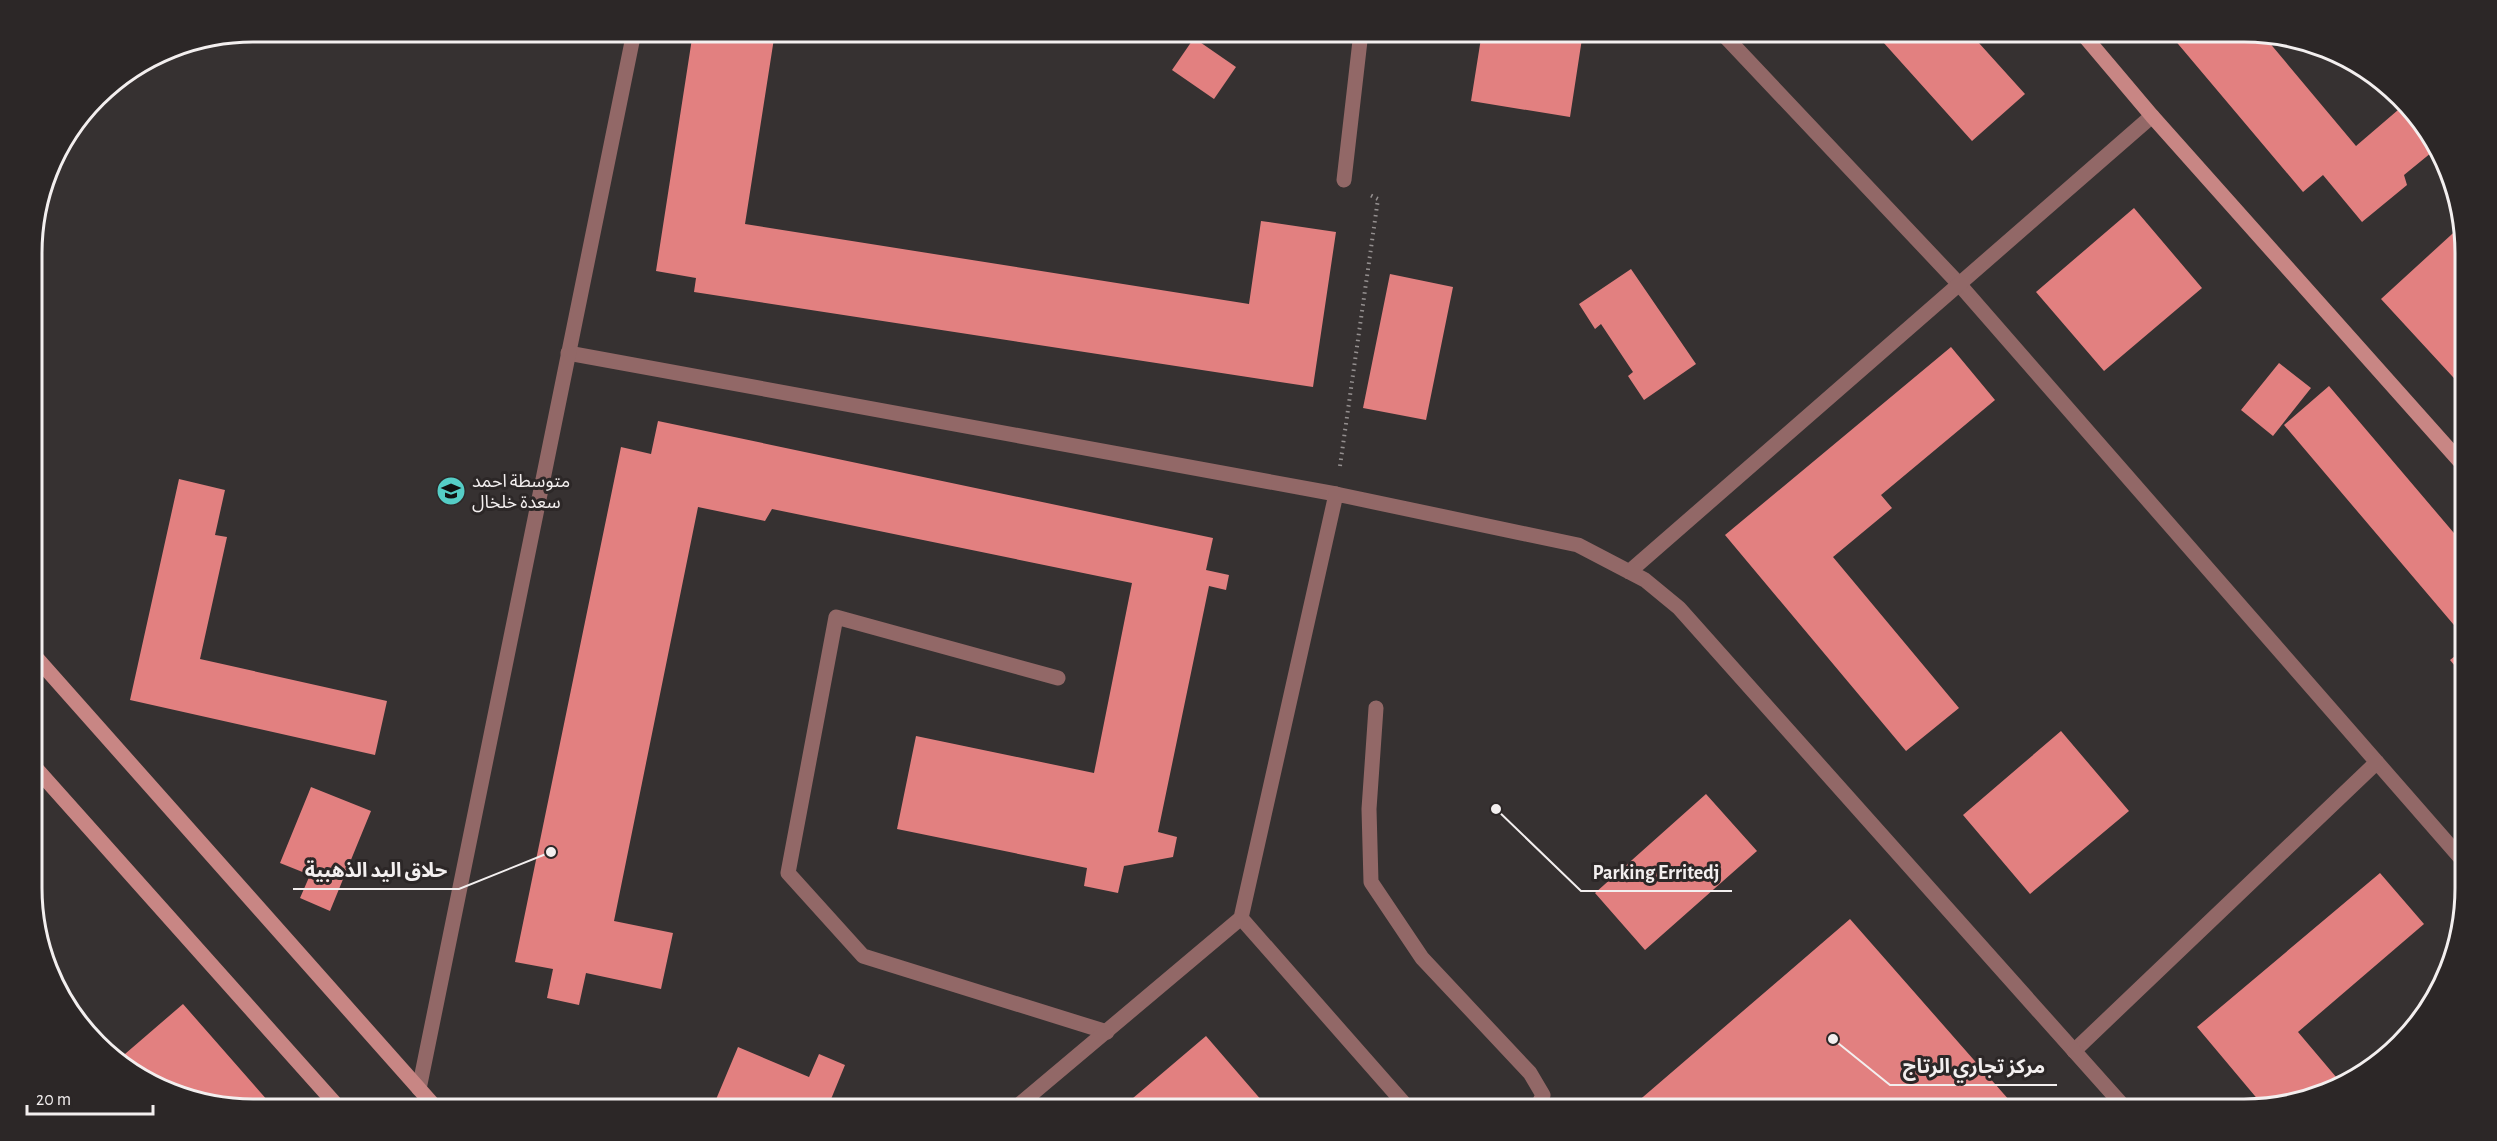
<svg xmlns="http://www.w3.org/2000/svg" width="2497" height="1141" font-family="'Alegreya Sans','Noto Sans Arabic',sans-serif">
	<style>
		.building { fill: #e28080 }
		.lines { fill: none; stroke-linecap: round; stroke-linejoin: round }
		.path { stroke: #959090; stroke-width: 4; stroke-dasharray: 1.5 4.5; stroke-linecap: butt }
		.service { stroke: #926867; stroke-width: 15 }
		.minor { stroke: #926867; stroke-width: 15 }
		.tertiary { stroke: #926867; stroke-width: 15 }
		.secondary { stroke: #c88684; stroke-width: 15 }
		.labels { text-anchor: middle; stroke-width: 6; stroke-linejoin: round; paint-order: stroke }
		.poi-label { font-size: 18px; fill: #f3efef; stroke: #2c2727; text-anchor: start }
		.rim { fill: none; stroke: #f3efef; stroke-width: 3 }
		.leader { fill: none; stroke: #f3efef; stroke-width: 2 }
		.callout-dot { fill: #f3efef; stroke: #2c2727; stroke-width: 2 }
		.callout-label { font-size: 20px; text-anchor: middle; font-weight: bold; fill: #f3efef; stroke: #2c2727; stroke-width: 6; stroke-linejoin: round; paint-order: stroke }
	</style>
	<rect width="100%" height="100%" fill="#363131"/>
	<!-- building -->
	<path class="building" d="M693 32H775L745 224 1249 304 1261 221 1336 232 1313 387 694 292 696 278 656 271Z
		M1482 32H1583L1570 117 1471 101Z
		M1874 32H1969L2025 94 1972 141Z
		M2168 32H2244L2263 35 2356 146 2405 104 2420 119 2437 148 2404 175 2407 185 2362 222 2323 175 2303 192Z
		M1194 38 1236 67 1214 99 1172 70Z
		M2134 208 2202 288 2104 371 2036 292Z
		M2463 224 2464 225V389L2381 299Z
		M1631 269 1696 364 1644 400 1628 376 1633 372 1601 324 1595 329 1579 304Z
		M1390 274 1453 287 1426 420 1363 408Z
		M1951 347 1995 400 1881 495 1892 508 1833 557 1959 708 1906 751 1725 535Z
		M2279 363 2311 388 2273 436 2241 410Z
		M2329 386 2465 546V638L2284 425Z
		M658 421 1213 538 1206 570 1229 575 1226 590 1209 586 1158 832 1177 837 1173 857 1124 866 1118 893 1084 886 1087 868 897 829 916 736 1094 773 1132 583 772 509 765 521 698 507 614 921 673 933 661 989 586 973 579 1005 547 998 553 969 515 962 621 447 651 454Z
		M179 479 225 490 215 535 227 537 200 659 387 701 375 755 130 700Z
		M2465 648V678L2450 660Z
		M2061 731 2129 811 2030 894 1963 815Z
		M311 787 371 811 330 911 300 898 310 875 280 863Z
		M1706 794 1757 851 1645 950 1595 893Z
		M2380 873 2424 924 2298 1032 2342 1084 2315 1098 2265 1108 2197 1027Z
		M1850 919 2017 1109H1629Z
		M183 1004 275 1109 253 1110 168 1092 125 1067 118 1060Z
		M1206 1036 1269 1109H1131L1126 1104Z
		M738 1047 809 1077 819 1054 845 1065 827 1109H712Z"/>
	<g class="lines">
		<!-- path -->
		<path class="path" d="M1340 466 1378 199 1368 194"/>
		<!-- service -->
		<path class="service" d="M1376 708 1369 809 1371 882 1422 958 1530 1073 1543 1095 1536 1109"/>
		<!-- minor -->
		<path class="minor" d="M1721 32 1959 284 2465 863
			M1344 180 1361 32
			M568 353 1336 494
			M1058 678 836 617 788 873 863 956 1107 1032
			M2074 1051 2377 762"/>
		<!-- tertiary -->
		<path class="tertiary" d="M1629 572 2152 116
			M1241 918 1409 1109
			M419 1089 634 32
			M1014 1109 1241 918 1336 494 1578 545 1645 580 1679 608 2126 1109"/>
		<!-- secondary -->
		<path class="secondary" d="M2081 32 2152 116 2464 466
			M33 654 437 1109
			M33 765 340 1109"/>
	</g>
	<!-- icons -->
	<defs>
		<g id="school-disc" transform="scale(1.5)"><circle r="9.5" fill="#55cdc6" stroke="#2c2727"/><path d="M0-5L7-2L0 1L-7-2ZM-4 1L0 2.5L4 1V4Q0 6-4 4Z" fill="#111"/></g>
	</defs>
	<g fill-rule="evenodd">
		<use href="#school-disc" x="451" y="491"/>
	</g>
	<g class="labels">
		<!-- poi labels -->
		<g class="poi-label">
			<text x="472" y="487">متوسطة احمد<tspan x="472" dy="21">سعدة خلخال</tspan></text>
		</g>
	</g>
	<!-- crop -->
	<path d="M0 0H2497V1141H0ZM253 42H2244A211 211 0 0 1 2455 253V888A211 211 0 0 1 2244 1099H253A211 211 0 0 1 42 888V253A211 211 0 0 1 253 42Z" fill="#2c2727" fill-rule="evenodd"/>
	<path class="rim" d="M253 42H2244A211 211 0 0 1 2455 253V888A211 211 0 0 1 2244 1099H253A211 211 0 0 1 42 888V253A211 211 0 0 1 253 42Z"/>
	<!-- callouts -->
	<path class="leader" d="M551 852L459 889H293M1496 809L1581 891H1732M1833 1039L1890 1085H2057"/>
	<g class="callout-dot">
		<circle cx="551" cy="852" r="6"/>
		<circle cx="1496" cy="809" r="6"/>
		<circle cx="1833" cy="1039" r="6"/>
	</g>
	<g class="callout-label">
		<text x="376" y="877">حلاق اليد الذهبية</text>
		<text x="1656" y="879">Parking Erritedj</text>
		<text x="1974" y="1073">مركز تجاري الرتاج</text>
	</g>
	<!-- scale -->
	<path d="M27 1105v9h126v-9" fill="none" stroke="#f3efef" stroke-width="3"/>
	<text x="36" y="1105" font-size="18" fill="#f3efef" stroke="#2c2727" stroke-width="4.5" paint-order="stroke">20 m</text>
</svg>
